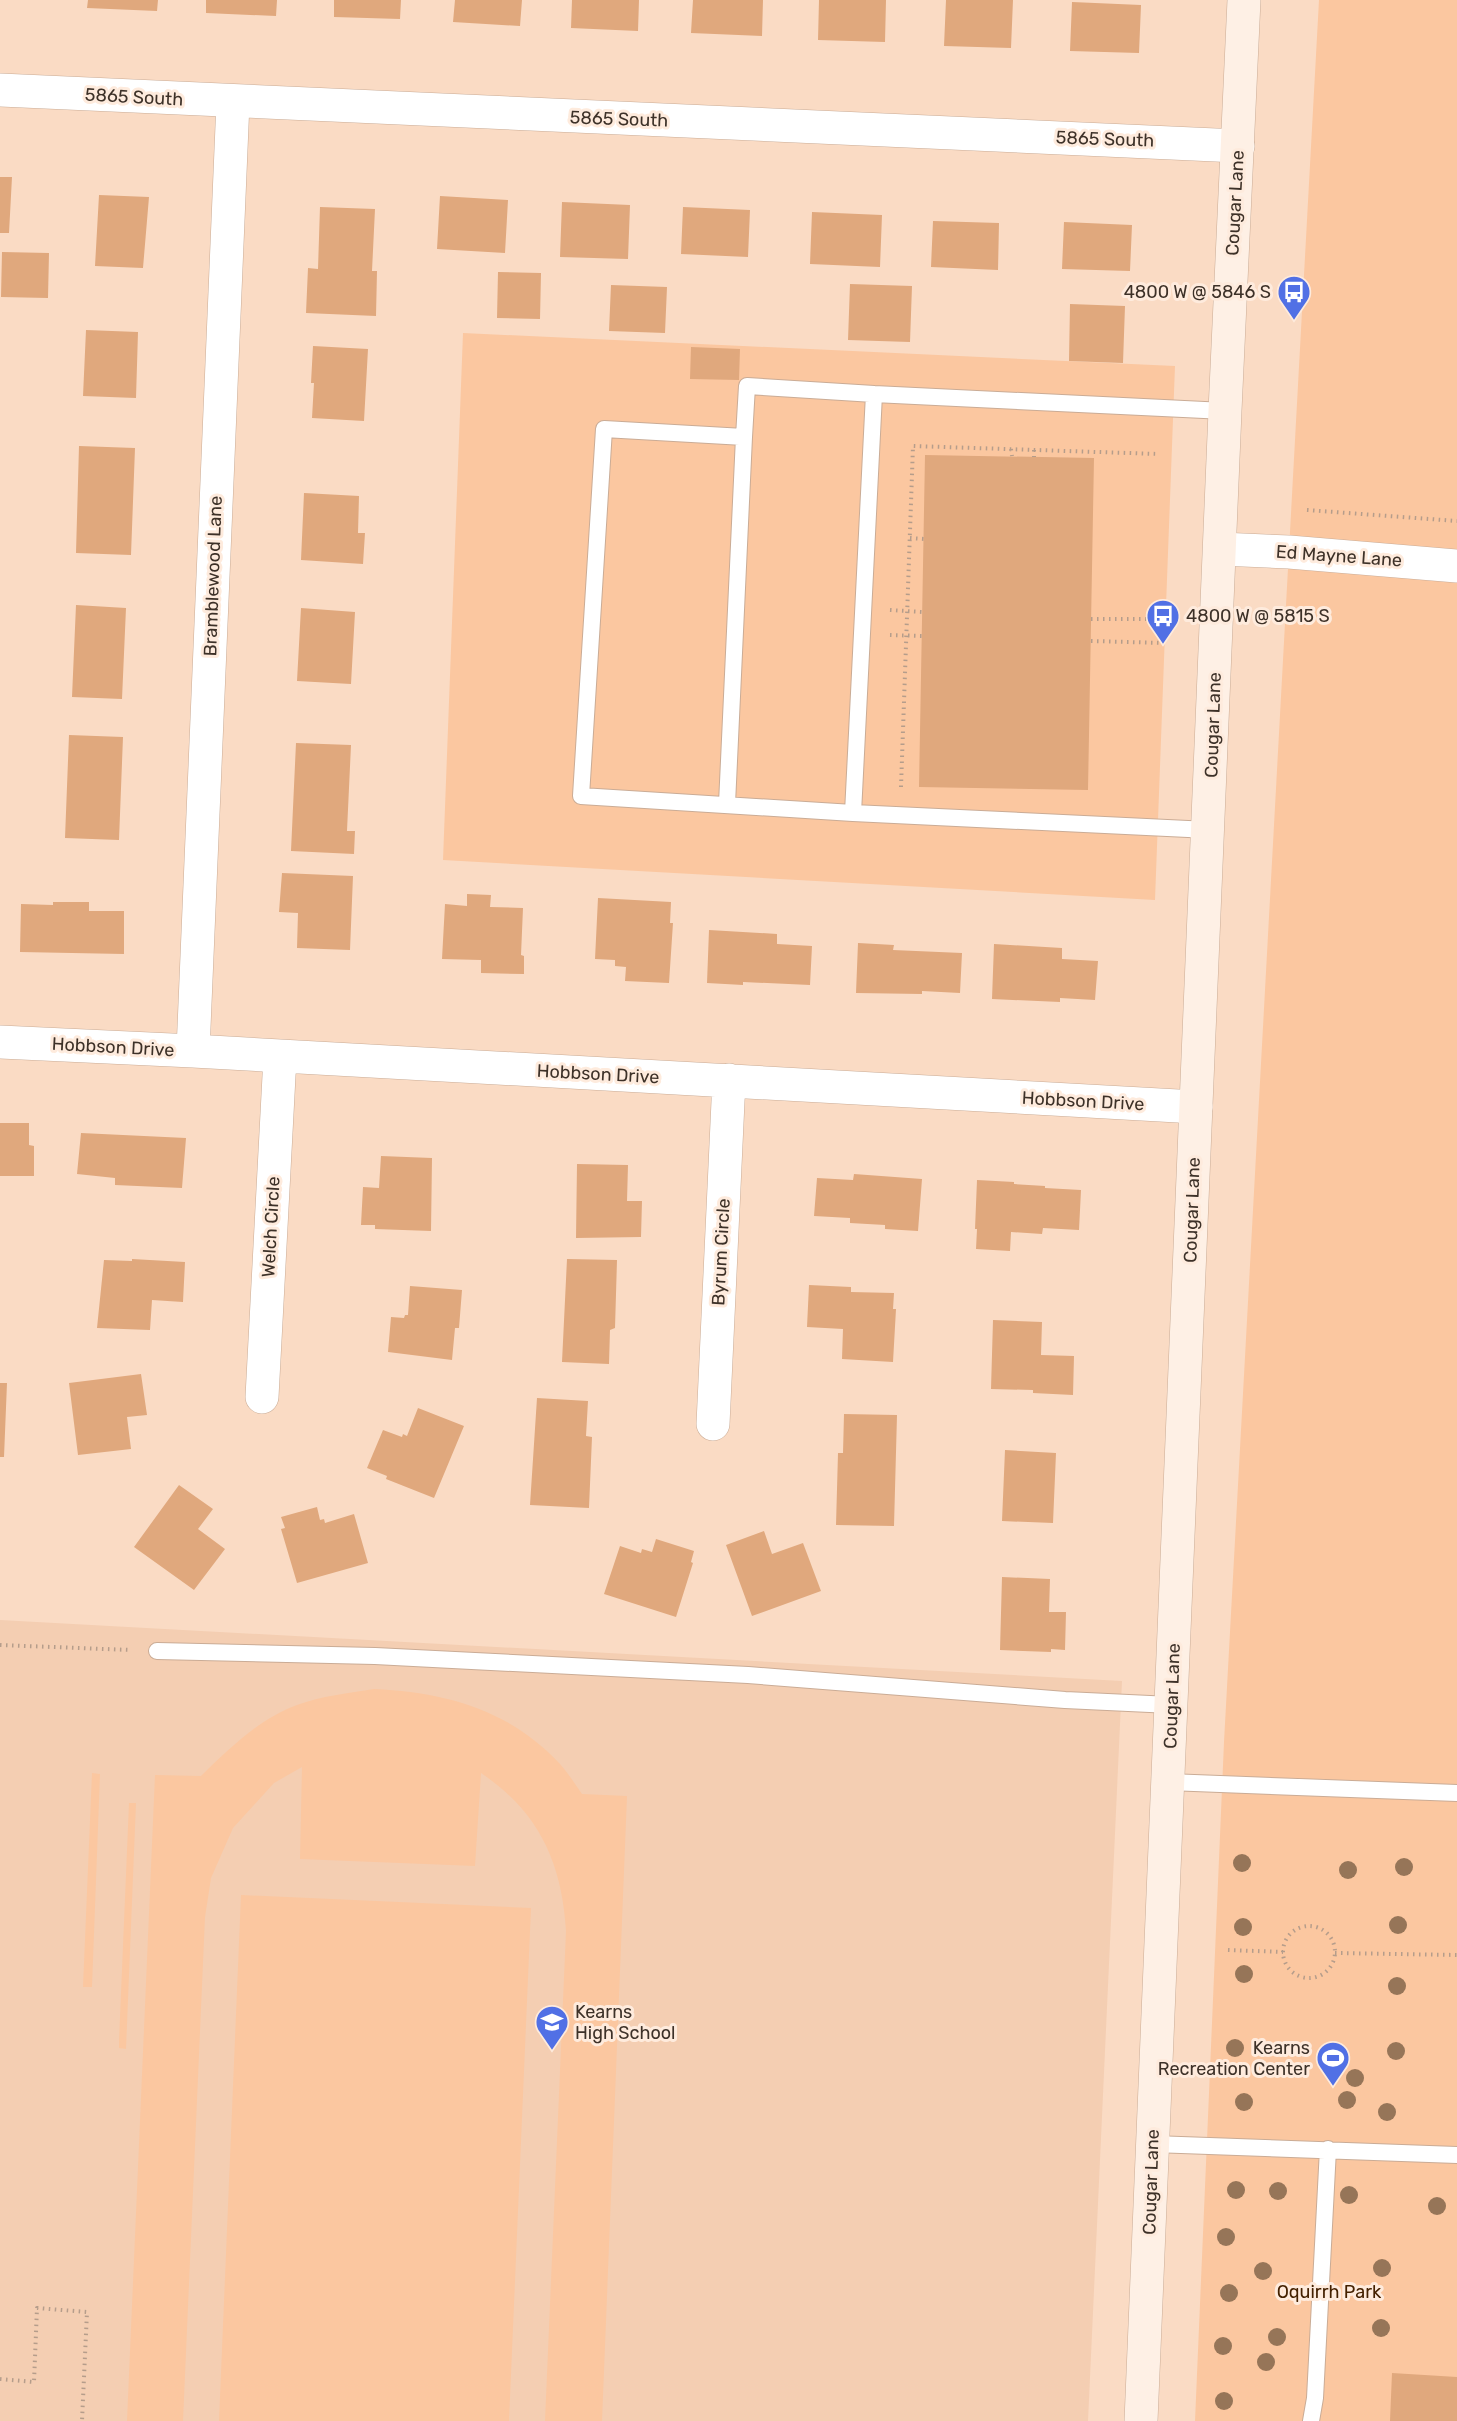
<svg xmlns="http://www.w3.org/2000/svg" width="1457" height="2421" font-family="Rubik,sans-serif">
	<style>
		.built { fill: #f4ceb2 }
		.green { fill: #fbc7a0 }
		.building { fill: #e0a87d }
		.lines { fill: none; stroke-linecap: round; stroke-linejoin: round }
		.service-casing { stroke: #caac96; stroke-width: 18 }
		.minor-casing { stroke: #caac96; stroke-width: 34 }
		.secondary-casing { stroke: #caac96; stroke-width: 34 }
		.path { stroke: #b59d8b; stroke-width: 4; stroke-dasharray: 1.5 4.5; stroke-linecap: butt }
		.service { stroke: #fff; stroke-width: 16 }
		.minor { stroke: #fff; stroke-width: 33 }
		.secondary { stroke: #fef0e5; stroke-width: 33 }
		.tree { fill: #967558 }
		.labels { text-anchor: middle; stroke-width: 6; stroke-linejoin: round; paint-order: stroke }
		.street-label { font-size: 18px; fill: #3d3128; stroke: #feebdd }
		.poi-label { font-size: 18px; fill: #3d3128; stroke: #feebdd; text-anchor: end }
		.park-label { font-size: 18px; fill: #442100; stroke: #feebdd }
	</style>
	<rect width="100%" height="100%" fill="#fadbc4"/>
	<!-- built -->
	<path class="built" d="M0 1620 1122 1681 1088 2421H0Z"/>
	<!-- green -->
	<path class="green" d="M1319 0H1457V2421H1195L1224 1742Z
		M463 333 1175 366 1155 900 443 860Z
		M374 1689C445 1692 510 1710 560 1764 568 1773 575 1784 582 1794L627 1796 602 2421H545L566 1931C562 1863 539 1812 481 1773L475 1866 300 1859 302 1767 274 1783 233 1828 211 1878 205 1917 183 2421H127L155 1775 201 1776C230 1748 259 1719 297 1705 321 1696 349 1693 374 1689Z
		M92 1773 100 1774 92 1987H83Z
		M129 1803H136L126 2049 119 2048V2041Z
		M241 1895 531 1908 509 2421H219Z"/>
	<!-- building -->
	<path class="building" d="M88 0H158L157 11 87 8Z
		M206 0H277L276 16 206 13Z
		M334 0H401L400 19 334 17Z
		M455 0H522L520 26 453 22Z
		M572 0H639L638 31 571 28Z
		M693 0H763L762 36 691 33Z
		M819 0H886L885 42 818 40Z
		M946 0H1013L1011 48 944 46Z
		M1072 2 1141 5 1139 53 1070 51Z
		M0 177H12L9 233H0Z
		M99 195 149 197 143 268 95 266Z
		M440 196 508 200 505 253 437 249Z
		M562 202 630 205 628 259 560 257Z
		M320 207 375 209 372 271H377L376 316 306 313 308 268 318 269Z
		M683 207 750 210 748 257 681 254Z
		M812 212 882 215 880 267 810 264Z
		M933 221 999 223 998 270 931 267Z
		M1064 222 1132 225 1130 271 1062 269Z
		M2 252 49 253 48 298 1 297Z
		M498 272 541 273 540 319 497 318Z
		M850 284 912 286 910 342 848 340Z
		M611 285 667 287 665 333 609 331Z
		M1070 304 1125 306 1123 363 1069 361Z
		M86 330 138 332 136 398 83 396Z
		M313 346 368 349 364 421 312 418 314 383H311Z
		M691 347 740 349 739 380 690 379Z
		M79 446 135 448 131 555 76 553Z
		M925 455 1094 458 1088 790 919 787Z
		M304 493 359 496 358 533H365L363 564 301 560Z
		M76 605 126 608 122 699 72 697Z
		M301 608 355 612 351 684 297 681Z
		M69 735 123 737 119 840 65 838Z
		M296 743 351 745 347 831H355L354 854 291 851Z
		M282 873 353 876 350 950 297 948 298 913 279 912Z
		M467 894 491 895 490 907 523 908 521 955 524 956V974L481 973V960L442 959 445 904 467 906Z
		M598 898 671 902 670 923H673L669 983 625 981 626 967 615 966V960L595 959Z
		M53 902H89V911H124V954L20 952 21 904 53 905Z
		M709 930 777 934V944L812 946 810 985 743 982V985L707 983Z
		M858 943 894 945 893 950 962 953 960 993 922 991V994L856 993Z
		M994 944 1062 948V959L1098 961 1095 1000 1060 998V1002L992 999Z
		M0 1123H29V1145L34 1146V1176H0Z
		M81 1133 186 1138 182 1188 115 1185V1178L77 1174Z
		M381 1156 432 1158 431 1231 375 1229V1225H361L363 1187 379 1188Z
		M577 1164 628 1165 627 1201H642L641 1237 576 1238Z
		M854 1174 922 1179 918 1231 885 1229V1225L850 1223V1218L814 1216 817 1178 853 1180Z
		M977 1180 1014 1182V1184L1045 1186V1188L1081 1190 1079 1230 1043 1228 1042 1234 1011 1232 1010 1251 976 1249 977 1229H975Z
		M132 1259 185 1262 183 1302 152 1300 150 1330 97 1328 104 1260 132 1261Z
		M567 1259 617 1260 615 1328 610 1330 609 1364 562 1362Z
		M809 1285 851 1287V1292L894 1293 893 1309H896L893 1362 842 1359 843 1329 807 1327Z
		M410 1286 462 1290 459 1328H455L452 1360 388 1352 391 1317 404 1318 405 1315H408Z
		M993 1320 1042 1322 1041 1355 1074 1356 1073 1395 1033 1393V1390L991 1389Z
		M141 1374 147 1415 127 1417 131 1449 78 1455 69 1383Z
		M0 1383H7L4 1457H0Z
		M537 1398 588 1401 586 1436 592 1437 589 1508 530 1505Z
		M418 1408 464 1426 434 1498 386 1479 387 1476 367 1468 383 1430 402 1437 403 1434 407 1436Z
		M844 1414 897 1415 894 1526 836 1525 838 1453H843Z
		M1005 1450 1056 1453 1053 1523 1002 1521Z
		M179 1485 213 1509 198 1529 225 1549 194 1590 134 1547Z
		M317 1507 320 1520 324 1519 325 1523 354 1514 368 1563 297 1583 281 1529 285 1528 281 1517Z
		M764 1531 772 1554 803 1543 821 1591 752 1616 726 1545Z
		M656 1539 694 1551 691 1562 693 1563 676 1617 604 1594 620 1546 641 1553 642 1549 652 1552Z
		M1002 1577 1050 1579 1049 1612H1066L1065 1650 1051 1649V1652L1000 1650Z
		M1392 2373 1457 2377V2421H1390Z"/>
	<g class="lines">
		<!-- service casing -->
		<g class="service-casing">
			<path id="service" d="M727 804 744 437
				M853 813 581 796 604 429 744 437 747 386 874 394
				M1209 830 853 813 874 394 1225 411
				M157 1651 375 1656 748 1675 1065 1700 1171 1705
				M1168 1782 1457 1793
				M1153 2144 1457 2155
				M1311 2421 1315 2398 1328 2149"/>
		</g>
		<!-- minor casing -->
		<g class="minor-casing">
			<path id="minor" d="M0 90 1238 146
				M1220 549 1289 552 1457 566
				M0 1042 193 1051 1196 1107
				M193 1051 233 102
				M262 1397 280 1057
				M713 1424 729 1080"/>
		</g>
		<!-- secondary casing -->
		<g class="secondary-casing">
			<path id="secondary" d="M1141 2421 1225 411 1244 0"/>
		</g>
		<!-- path -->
		<path class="path" d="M1011 449 1012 456
			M1034 450V457
			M1307 510 1457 521
			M910 538 924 539
			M890 610 922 612
			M1091 619H1164
			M890 635 922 636
			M1091 641 1164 643
			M901 787 913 446 1159 454
			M0 1645 131 1650
			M1283 1952a26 26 0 1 1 52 0a26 26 0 1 1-52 0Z
			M1228 1950 1283 1952
			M1335 1953 1457 1955
			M0 2379 34 2382 37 2308 87 2312 82 2421"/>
		<!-- service -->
		<use href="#service" class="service"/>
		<!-- minor -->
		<use href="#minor" class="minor"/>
		<!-- secondary -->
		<use href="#secondary" class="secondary"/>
	</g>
	<!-- trees -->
	<g class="tree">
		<circle cx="1242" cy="1863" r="9"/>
		<circle cx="1404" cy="1867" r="9"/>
		<circle cx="1348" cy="1870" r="9"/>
		<circle cx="1398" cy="1925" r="9"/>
		<circle cx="1243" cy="1927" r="9"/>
		<circle cx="1244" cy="1974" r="9"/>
		<circle cx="1397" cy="1986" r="9"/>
		<circle cx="1235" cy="2048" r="9"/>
		<circle cx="1396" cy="2051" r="9"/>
		<circle cx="1355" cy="2078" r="9"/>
		<circle cx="1347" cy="2100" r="9"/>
		<circle cx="1244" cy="2102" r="9"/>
		<circle cx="1387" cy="2112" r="9"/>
		<circle cx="1236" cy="2190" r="9"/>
		<circle cx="1278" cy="2191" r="9"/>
		<circle cx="1349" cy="2195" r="9"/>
		<circle cx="1437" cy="2206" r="9"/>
		<circle cx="1226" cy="2237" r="9"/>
		<circle cx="1382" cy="2268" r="9"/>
		<circle cx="1263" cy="2271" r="9"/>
		<circle cx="1229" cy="2293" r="9"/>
		<circle cx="1381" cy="2328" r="9"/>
		<circle cx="1277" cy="2337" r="9"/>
		<circle cx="1223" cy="2346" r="9"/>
		<circle cx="1266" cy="2362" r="9"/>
		<circle cx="1224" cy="2401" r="9"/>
	</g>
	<!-- icons -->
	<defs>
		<g id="bus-pin" transform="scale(1.725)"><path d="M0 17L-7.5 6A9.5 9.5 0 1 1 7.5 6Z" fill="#5170e5" stroke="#feebdd"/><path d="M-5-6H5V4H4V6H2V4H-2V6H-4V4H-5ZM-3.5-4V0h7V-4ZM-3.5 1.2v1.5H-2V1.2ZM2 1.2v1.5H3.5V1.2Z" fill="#fff"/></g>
		<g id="school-pin" transform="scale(1.725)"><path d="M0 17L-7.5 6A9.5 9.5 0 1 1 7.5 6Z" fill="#5170e5" stroke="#feebdd"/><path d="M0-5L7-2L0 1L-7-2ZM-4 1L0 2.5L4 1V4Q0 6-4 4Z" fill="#fff"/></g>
		<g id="stadium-pin" transform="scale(1.725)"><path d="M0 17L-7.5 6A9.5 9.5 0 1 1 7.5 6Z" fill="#5170e5" stroke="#feebdd"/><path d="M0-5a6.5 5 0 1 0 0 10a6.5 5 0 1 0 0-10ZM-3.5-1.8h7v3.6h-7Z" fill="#fff"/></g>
	</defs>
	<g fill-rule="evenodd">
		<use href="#bus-pin" x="1294" y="292"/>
		<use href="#bus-pin" x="1163" y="616"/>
		<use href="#school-pin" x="552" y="2022"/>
		<use href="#stadium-pin" x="1333" y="2058"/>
	</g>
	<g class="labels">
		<!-- street labels -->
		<g class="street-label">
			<text transform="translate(134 97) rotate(3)" y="6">5865 South</text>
			<text transform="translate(619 119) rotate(2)" y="6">5865 South</text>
			<text transform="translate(1105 139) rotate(2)" y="6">5865 South</text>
			<text transform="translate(1235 203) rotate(-87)" y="6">Cougar Lane</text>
			<text transform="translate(1339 556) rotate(4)" y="6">Ed Mayne Lane</text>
			<text transform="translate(213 576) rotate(-88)" y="6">Bramblewood Lane</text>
			<text transform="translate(1213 725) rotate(-88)" y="6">Cougar Lane</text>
			<text transform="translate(113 1047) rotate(3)" y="6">Hobbson Drive</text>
			<text transform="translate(598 1074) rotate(3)" y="6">Hobbson Drive</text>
			<text transform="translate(1083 1101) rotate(3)" y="6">Hobbson Drive</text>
			<text transform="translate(1192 1210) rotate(-88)" y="6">Cougar Lane</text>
			<text transform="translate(271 1227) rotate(-87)" y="6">Welch Circle</text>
			<text transform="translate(721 1252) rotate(-87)" y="6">Byrum Circle</text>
			<text transform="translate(1172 1696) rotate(-88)" y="6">Cougar Lane</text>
			<text transform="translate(1151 2182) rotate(-88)" y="6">Cougar Lane</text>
		</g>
		<!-- poi labels -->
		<g class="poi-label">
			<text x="1271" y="298">4800 W @ 5846 S</text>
			<text x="1186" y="622" text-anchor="start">4800 W @ 5815 S</text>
			<text x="575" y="2018" text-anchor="start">Kearns<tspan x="575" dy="21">High School</tspan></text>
			<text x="1310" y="2054">Kearns<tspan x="1310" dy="21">Recreation Center</tspan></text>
		</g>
		<!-- park labels -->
		<g class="park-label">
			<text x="1329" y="2298">Oquirrh Park</text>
		</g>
	</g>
</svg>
